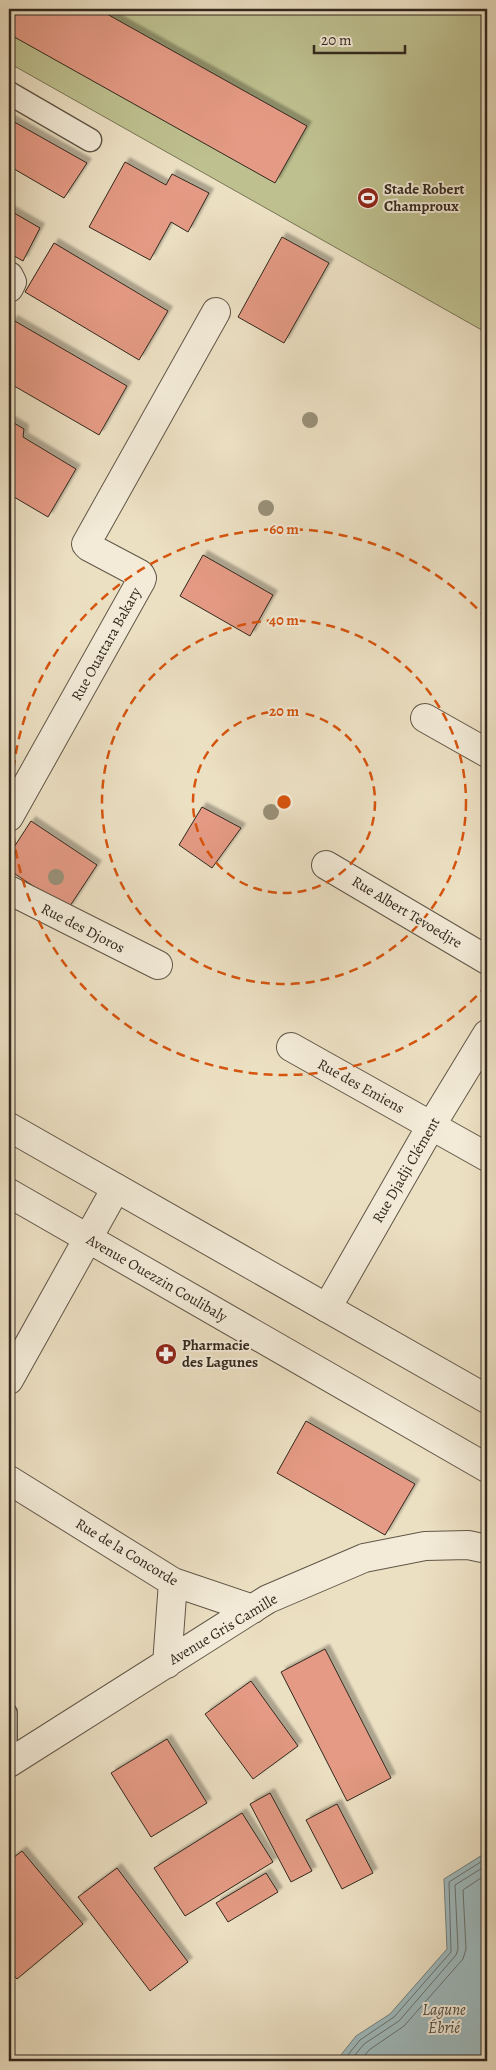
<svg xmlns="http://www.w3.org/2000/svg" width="496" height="2070" font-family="Alegreya,serif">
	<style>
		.green { fill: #bec08f; stroke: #787456 }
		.water { fill: #9ebabe; stroke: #73807e }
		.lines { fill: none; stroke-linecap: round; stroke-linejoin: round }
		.shore { stroke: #68716e; stroke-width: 1 }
		.building { fill: #e49a84; stroke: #32281e; filter: url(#shadow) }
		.service-casing { stroke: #605647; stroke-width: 18 }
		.pedestrian-casing { stroke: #605647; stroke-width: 25 }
		.minor-casing { stroke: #605647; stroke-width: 30 }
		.tertiary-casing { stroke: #605647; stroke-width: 30 }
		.service { stroke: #f3ebd8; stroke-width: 15 }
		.pedestrian { stroke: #f3ebd8; stroke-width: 22 }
		.minor { stroke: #f3ebd8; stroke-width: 28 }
		.tertiary { stroke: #f3ebd8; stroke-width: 28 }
		.tree { fill: #999078 }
		.ring { fill: none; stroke: #d6540e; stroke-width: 2.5; stroke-dasharray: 9 6 }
		.labels { text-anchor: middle; stroke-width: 4; stroke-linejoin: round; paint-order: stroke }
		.poi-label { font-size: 15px; font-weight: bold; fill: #32281e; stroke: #f3ebd8; text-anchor: start }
		.street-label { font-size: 15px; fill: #32281e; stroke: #f3ebd8 }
		.water-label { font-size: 16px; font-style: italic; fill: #4d4c46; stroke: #f3ebd8 }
		.centre { fill: #d6540e; stroke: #f3ebd8; stroke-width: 2.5 }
		.ring-label { font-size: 15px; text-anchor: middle; font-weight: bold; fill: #d6540e; stroke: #f3ebd8; stroke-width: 4; stroke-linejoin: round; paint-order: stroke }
	</style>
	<defs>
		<filter id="shadow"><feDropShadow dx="4.5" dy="-4.5" stdDeviation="1" flood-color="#0004"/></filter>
	</defs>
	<rect width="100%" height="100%" fill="#ece0c3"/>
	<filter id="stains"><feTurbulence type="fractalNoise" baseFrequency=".004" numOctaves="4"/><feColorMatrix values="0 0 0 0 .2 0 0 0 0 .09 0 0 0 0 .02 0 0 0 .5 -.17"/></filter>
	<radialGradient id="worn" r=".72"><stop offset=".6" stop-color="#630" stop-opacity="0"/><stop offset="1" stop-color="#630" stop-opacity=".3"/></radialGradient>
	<!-- green -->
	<path class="green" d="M9 9H487V333L9 63Z"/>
	<!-- water -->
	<path class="water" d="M487 1852V2061H336L356 2036 390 2014 447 1949 444 1879Z"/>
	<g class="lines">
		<!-- shore -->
		<path class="shore" d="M343 2061 360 2040 394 2017 451 1952 449 1882 487 1858
			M350 2061 364 2044 399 2021 456 1955 458 1949 455 1885 487 1865
			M360 2061 369 2050 404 2026 463 1959 466 1949 463 1890 487 1874"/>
	</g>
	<!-- building -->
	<path class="building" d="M9 9H98L307 126 275 183 9 34Z
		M9 119 87 163 64 198 9 166Z
		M125 162 166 185 172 174 209 193 188 232 171 222 150 260 89 227Z
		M9 210 40 228 23 261 9 253Z
		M282 237 329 263 284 343 238 317Z
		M54 243 168 311 139 360 25 292Z
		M13 320 127 386 99 435 9 383V326Z
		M9 420 24 429 23 437 76 469 48 517 9 494Z
		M203 555 273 595 250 636 180 596Z
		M202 807 241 828 212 868 179 845Z
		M31 821 97 865 68 909 9 870V855Z
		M306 1421 415 1484 385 1535 277 1473Z
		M325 1649 391 1778 347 1801 281 1672Z
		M251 1681 298 1746 253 1779 205 1714Z
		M167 1739 207 1803 151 1837 111 1773Z
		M270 1793 312 1871 291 1882 250 1804Z
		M337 1804 373 1873 342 1889 306 1820Z
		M242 1813 273 1862 185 1916 154 1868Z
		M22 1851 83 1924 17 1979 9 1970V1861Z
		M117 1868 188 1962 150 1991 78 1897Z
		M266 1873 278 1892 228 1922 216 1903Z"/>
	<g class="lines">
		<!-- service casing -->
		<g class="service-casing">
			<path id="service" d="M9 1712V1763"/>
		</g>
		<!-- pedestrian casing -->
		<g class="pedestrian-casing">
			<path id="pedestrian" d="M9 93 90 140"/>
		</g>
		<!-- minor casing -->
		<g class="minor-casing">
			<path id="minor" d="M9 276 12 282 9 288
				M425 718 487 753
				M9 817 141 581 142 578 140 574 89 547 86 544 216 312
				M326 865 487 960
				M9 890 158 965
				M291 1047 487 1157
				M327 1308 431 1126 487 1034
				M9 1380 116 1188
				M9 1480 173 1582 253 1609
				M167 1664 173 1582
				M9 1763 268 1599 364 1558 425 1546 468 1545 487 1549"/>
		</g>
		<!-- tertiary casing -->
		<g class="tertiary-casing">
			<path id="tertiary" d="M9 1127 487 1399
				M9 1193 487 1468"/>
		</g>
		<!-- service -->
		<use href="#service" class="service"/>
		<!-- pedestrian -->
		<use href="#pedestrian" class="pedestrian"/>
		<!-- minor -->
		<use href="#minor" class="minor"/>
		<!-- tertiary -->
		<use href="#tertiary" class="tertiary"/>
	</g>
	<!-- trees -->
	<g class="tree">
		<circle cx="310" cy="420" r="8"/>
		<circle cx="266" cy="508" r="8"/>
		<circle cx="271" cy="812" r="8"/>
		<circle cx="56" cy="877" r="8"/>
	</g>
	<!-- distance rings -->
	<g class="ring">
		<circle cx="284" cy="802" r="91"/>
		<circle cx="284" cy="802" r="182"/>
		<path d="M487 985A273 273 0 1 1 487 619"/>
	</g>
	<!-- icons -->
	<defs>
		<g id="stadium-disc" transform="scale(1.125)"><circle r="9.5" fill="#8f2418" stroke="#f3ebd8"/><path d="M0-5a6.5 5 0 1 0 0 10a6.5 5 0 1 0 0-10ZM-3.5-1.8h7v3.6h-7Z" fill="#fff"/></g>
		<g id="pharmacy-disc" transform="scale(1.125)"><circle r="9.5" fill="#8f2418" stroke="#f3ebd8"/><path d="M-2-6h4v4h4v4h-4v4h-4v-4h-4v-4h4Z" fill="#fff"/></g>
	</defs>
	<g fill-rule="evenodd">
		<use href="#stadium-disc" x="368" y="198"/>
		<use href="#pharmacy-disc" x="166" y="1354"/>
	</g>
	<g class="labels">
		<!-- poi labels -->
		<g class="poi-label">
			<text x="384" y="194">Stade Robert<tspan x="384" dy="17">Champroux</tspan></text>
			<text x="182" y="1350">Pharmacie<tspan x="182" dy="17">des Lagunes</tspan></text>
		</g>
		<!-- street labels -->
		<g class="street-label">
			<text transform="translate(106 644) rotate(-61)" y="5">Rue Ouattara Bakary</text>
			<text transform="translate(407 912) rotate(31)" y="5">Rue Albert Tevoedjre</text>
			<text transform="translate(83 928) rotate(27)" y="5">Rue des Djoros</text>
			<text transform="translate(361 1086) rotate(29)" y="5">Rue des Emiens</text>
			<text transform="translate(406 1170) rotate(-60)" y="5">Rue Djadji Clément</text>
			<text transform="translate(157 1278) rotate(30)" y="5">Avenue Ouezzin Coulibaly</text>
			<text transform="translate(127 1552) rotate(31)" y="5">Rue de la Concorde</text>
			<text transform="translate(223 1629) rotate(-31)" y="5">Avenue Gris Camille</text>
		</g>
		<!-- water labels -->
		<g class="water-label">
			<text x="444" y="2015">Lagune<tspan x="444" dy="18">Ébrié</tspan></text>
		</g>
	</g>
	<circle cx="284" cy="802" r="8" class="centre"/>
	<g class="ring-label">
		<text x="284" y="534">60 m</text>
		<text x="284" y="625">40 m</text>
		<text x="284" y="716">20 m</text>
	</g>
	<!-- margin -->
	<rect width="496" height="2070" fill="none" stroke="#ece0c3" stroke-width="30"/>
	<rect x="10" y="10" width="476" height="2050" fill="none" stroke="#32281e" stroke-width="2.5"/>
	<rect x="15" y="15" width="466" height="2040" fill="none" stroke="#32281e"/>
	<!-- scale -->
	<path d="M314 45v8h91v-8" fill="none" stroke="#32281e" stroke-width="2.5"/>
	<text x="321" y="45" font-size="15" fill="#32281e" stroke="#f3ebd8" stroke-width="4" paint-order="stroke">20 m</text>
	<rect width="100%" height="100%" filter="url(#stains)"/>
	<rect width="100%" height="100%" fill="url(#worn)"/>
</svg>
